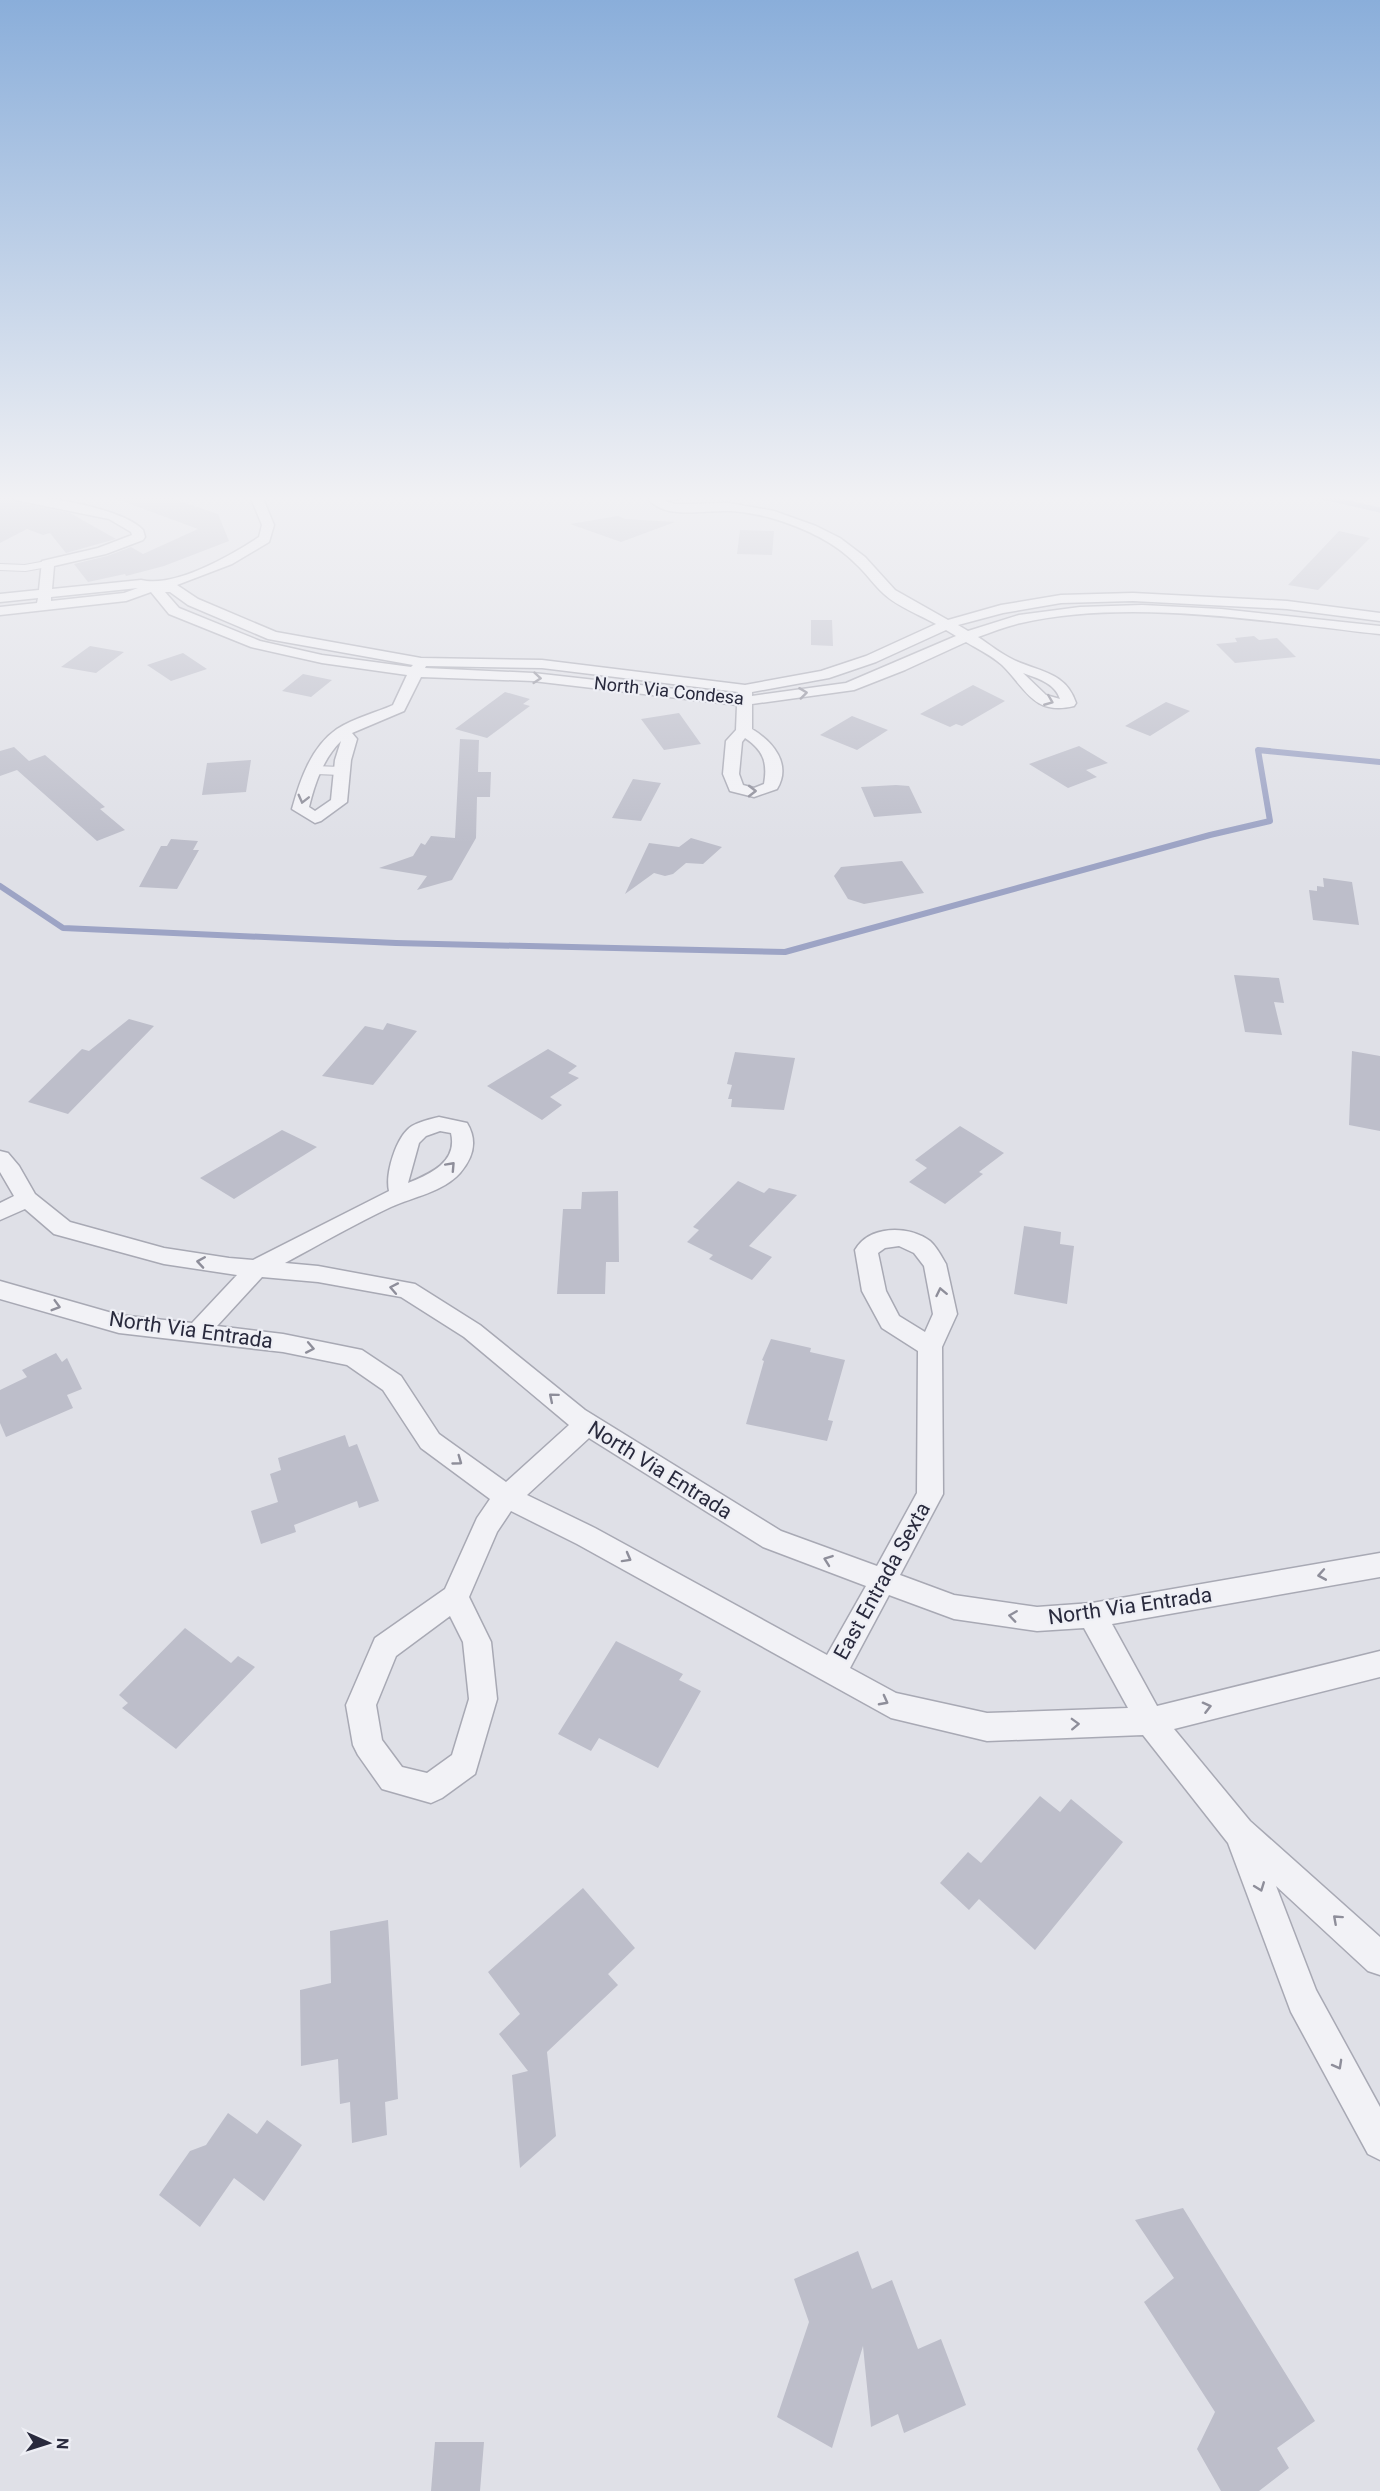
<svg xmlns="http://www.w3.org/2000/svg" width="1380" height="2491" font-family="Roboto,sans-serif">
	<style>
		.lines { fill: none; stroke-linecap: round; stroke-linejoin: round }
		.stream-far1 { stroke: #9da4c5; stroke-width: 5 }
		.stream { stroke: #9da4c5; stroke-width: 6 }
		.building { fill: #bdbeca }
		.service-far1-casing { stroke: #a8a9b4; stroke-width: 8 }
		.service-casing { stroke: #a8a9b4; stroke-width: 10 }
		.minor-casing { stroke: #a8a9b4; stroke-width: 3 }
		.service-far1 { stroke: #f2f2f6; stroke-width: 6 }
		.service { stroke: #f2f2f6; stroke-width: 8 }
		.minor { fill: #f2f2f6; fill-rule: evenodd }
		.oneway { stroke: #8e8e9a }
		.labels { text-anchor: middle; stroke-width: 4.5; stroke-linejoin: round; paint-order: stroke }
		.far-street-label { font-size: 18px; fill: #292a3d; stroke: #eeeff5 }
		.street-label { font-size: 21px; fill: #292a3d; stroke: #eeeff5 }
	</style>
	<rect width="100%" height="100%" fill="#dfe0e7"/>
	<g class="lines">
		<!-- stream-far1 -->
		<path class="stream-far1" d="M1318 496 1380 510"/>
		<!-- stream -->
		<path class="stream" d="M0 886 63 928 396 943 785 952 1210 835 1270 821 1258 750 1380 762"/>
	</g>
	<!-- building -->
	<path class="building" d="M0 496H7L15 502 70 513 116 539 66 553 50 533 43 535 27 529 0 543Z
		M115 496H165L218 514 229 541 164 566 126 576 125 574 88 582 74 564 107 556 131 547 143 554 198 529 114 498Z
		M618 516 625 519 675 522 621 542 570 524Z
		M740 530 774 531 772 555 737 554Z
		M1339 531 1370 538 1318 590 1288 585Z
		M811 620H832L833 646 811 645Z
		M1254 636 1259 640 1277 638 1296 657 1235 663 1216 644 1237 642 1235 638Z
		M90 646 124 652 96 673 61 667Z
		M183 653 207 669 171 681 147 665Z
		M303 674 332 680 311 697 282 691Z
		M973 685 1005 701 962 726 956 724 950 727 920 714Z
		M505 692 530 699 523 704 530 706 487 738 455 729Z
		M1166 702 1190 711 1150 736 1125 726Z
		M679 713 701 744 664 750 641 719Z
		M852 716 888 730 857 750 820 735Z
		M460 739 479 740 478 772H491L490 797H477L476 838 452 880 417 890 427 876 379 868 413 856 421 843 425 845 431 836 455 838Z
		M1079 746 1108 763 1086 770 1097 777 1068 788 1029 764Z
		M14 747 29 761 45 755 105 807 100 809 125 830 97 841 17 770 0 776V751Z
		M251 760 246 792 202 795 207 763Z
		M633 779 661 783 641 821 612 818Z
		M896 785 909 786 922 813 874 817 861 787Z
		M691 838 722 847 703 864 686 863 673 874 665 876 654 873 625 894 649 843 679 847Z
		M171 839 198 841 193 850H199L177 889 139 887 161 846H167Z
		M902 861 924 893 864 904 848 899 834 876 841 867Z
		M1323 878 1352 882 1359 925 1313 920 1309 890 1317 891V886L1324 887Z
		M1234 975 1279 978 1284 1003 1274 1002 1282 1035 1245 1032Z
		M129 1019 154 1026 68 1114 28 1102 82 1049 89 1051Z
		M387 1023 417 1031 373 1085 322 1076 365 1026 383 1030Z
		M548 1049 577 1066 568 1073 579 1078 550 1097 562 1105 542 1120 487 1086Z
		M1352 1051 1380 1056V1131L1349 1125Z
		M735 1052 795 1058 784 1110 731 1107 732 1099H728L732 1085 727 1084Z
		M960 1126 1004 1153 979 1172 983 1174 945 1204 909 1182 927 1168 915 1160Z
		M282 1130 317 1147 234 1199 200 1178Z
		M738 1181 764 1193 769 1188 797 1195 749 1246 772 1257 752 1280 709 1259 713 1255 687 1242 699 1230 693 1227Z
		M618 1191 619 1262H606L605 1294H557L563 1209H581L582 1192Z
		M1024 1226 1061 1232 1060 1244 1074 1246 1067 1304 1014 1294Z
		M771 1339 811 1348 810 1352 845 1360 828 1420 833 1421 827 1441 746 1424 764 1361 762 1360Z
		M56 1353 62 1362 67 1358 82 1389 67 1395 73 1408 6 1437 0 1423V1390L27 1377 22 1370Z
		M345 1435 349 1447 357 1444 379 1501 359 1508 357 1501 294 1525 296 1532 261 1544 251 1511 278 1502 270 1474 281 1470 278 1458Z
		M185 1628 231 1663 238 1656 255 1667 176 1749 122 1708 128 1703 119 1695Z
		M616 1641 683 1674 679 1680 701 1691 658 1768 599 1738 591 1751 558 1734Z
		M1040 1796 1060 1812 1071 1799 1123 1842 1035 1950 979 1899 969 1910 940 1883 968 1852 981 1863Z
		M583 1888 635 1948 608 1974 618 1985 547 2052 556 2136 520 2168 512 2075 528 2071 499 2034 520 2014 488 1972Z
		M388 1920 398 2099 385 2102 387 2135 352 2143 350 2102 340 2104 338 2059 301 2066 300 1990 331 1983 330 1931Z
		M228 2113 257 2134 267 2120 302 2145 264 2201 234 2178 200 2227 159 2195 190 2151 206 2145Z
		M1183 2208 1315 2421 1277 2448 1289 2468 1259 2491H1221L1197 2449 1215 2412 1144 2302 1174 2278 1135 2220Z
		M858 2251 872 2289 892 2280 918 2349 941 2339 966 2405 904 2433 898 2414 871 2427 863 2346 832 2448 777 2417 809 2322 794 2279Z
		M435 2442H484L480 2491H431Z"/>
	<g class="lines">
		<!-- service-far1 casing -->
		<g class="service-far1-casing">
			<path id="service-far1" d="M0 567 25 568 47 564"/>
		</g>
		<!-- service casing -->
		<g class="service-casing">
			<path id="service" d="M314 770 342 771"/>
		</g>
		<!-- minor casing -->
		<g class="minor-casing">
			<path id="minor" d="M9 496C38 494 123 508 143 530L145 537 143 540 106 554 54 566 52 589 141 580C175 588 230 556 259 537L262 525 250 496H262L274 525 269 542 232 564 177 585 198 599 276 632 421 658 542 660 745 685 821 671 866 656 936 624C920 615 898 607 884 594 874 585 866 573 856 564 833 540 799 526 768 517 755 514 740 511 727 511 703 510 666 520 648 499L653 496H680L678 499 664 501 675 504 729 503 774 511 816 526 840 538 865 557 895 590 948 620 1001 605 1061 595 1133 593 1287 601 1380 613V621L1287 609 1133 601 1061 603 1003 613 958 625 968 631 1019 615 1080 607 1142 605 1221 609 1380 626V634C1269 622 1131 598 1021 623 1007 626 992 632 978 637 989 644 1001 654 1014 660 1040 672 1066 672 1076 703L1074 706C1033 716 1025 687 1002 665 992 656 978 649 966 642L905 670 854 690 752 704V729C773 742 792 764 777 789L754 797 730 791 723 774 726 741 736 730 737 705 533 681 421 677 404 711 352 733 357 739 351 760 347 802 321 821 315 823 292 809C300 780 311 747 337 729 354 718 375 713 393 705L407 675 322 663 251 647 169 614 151 592 126 601 0 615V607L37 603 38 598 0 602V594L39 590 42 561 98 548 132 535 131 532 109 519 15 500ZM138 588 124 593 51 601V597ZM165 592H170L188 605 268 639 413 665 411 667 322 655 260 641 179 608ZM946 630 956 636 846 683 752 696V692L829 678 876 662ZM426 666 542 668 738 692V696L533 673 425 668ZM1023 673C1037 678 1055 683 1060 699L1046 695ZM745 738C763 750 768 762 764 784L754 788 743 785 739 774 742 742ZM341 741 335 760 331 800 315 811 309 807C315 783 323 759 341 741Z
				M439 1117 467 1123C478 1141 473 1158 460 1173 443 1192 413 1197 391 1207 355 1224 320 1244 285 1263L318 1266 415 1284 480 1325 585 1410 781 1531 877 1566 917 1493 918 1351 882 1328 862 1291 855 1250C869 1225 909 1225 930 1241 936 1246 942 1257 946 1264L957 1314 942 1347 943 1494 900 1575 954 1595 1037 1607 1092 1603 1380 1553V1577L1112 1624 1157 1706 1380 1651V1677L1174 1729 1250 1821 1380 1937V1975L1368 1971 1276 1886 1316 1990 1380 2107V2160L1368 2154 1291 2012 1228 1843 1143 1735 987 1741 891 1718 577 1544 511 1511 497 1532 469 1597 491 1642 497 1699 475 1774 442 1798 431 1803 382 1789 358 1755 353 1745 346 1705 375 1638 445 1589 477 1518 490 1499 421 1448 383 1390 347 1365 283 1352 119 1333 0 1299V1281L119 1315 192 1323 237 1275 164 1264 54 1234 25 1209 0 1220V1203L14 1196 0 1172V1151L8 1153 19 1166 35 1194 70 1222 164 1248 229 1258 253 1260 389 1191C385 1174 396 1136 412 1126 419 1122 430 1119 439 1117ZM440 1131 451 1133C458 1162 430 1174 408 1183L419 1143 426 1136ZM899 1246 914 1253 924 1266 933 1314 925 1332 899 1316 886 1291 878 1253 885 1248ZM262 1277 318 1282 401 1297 464 1337 569 1425 506 1482 439 1434 401 1376 362 1350 283 1334 217 1326ZM589 1438 763 1547 866 1586 827 1655 595 1528 527 1495ZM889 1595 954 1619 1037 1631 1084 1628 1128 1708 987 1713 896 1693 850 1668ZM450 1616 463 1642 469 1699 452 1755 427 1773 402 1767 382 1740 376 1705 396 1656Z"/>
		</g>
		<!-- service-far1 -->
		<use href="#service-far1" class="service-far1"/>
		<!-- service -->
		<use href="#service" class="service"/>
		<!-- minor -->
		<use href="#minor" class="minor"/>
	</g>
	<!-- one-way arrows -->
	<defs><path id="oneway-chevron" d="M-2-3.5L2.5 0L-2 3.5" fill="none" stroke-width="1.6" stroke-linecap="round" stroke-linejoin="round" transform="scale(1.5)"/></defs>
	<g class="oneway">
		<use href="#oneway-chevron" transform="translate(537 678) rotate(5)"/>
		<use href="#oneway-chevron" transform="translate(803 693) rotate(-7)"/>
		<use href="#oneway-chevron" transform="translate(1049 701) rotate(22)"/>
		<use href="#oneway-chevron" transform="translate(752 791)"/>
		<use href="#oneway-chevron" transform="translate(303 799) rotate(104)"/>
		<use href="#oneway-chevron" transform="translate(451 1166) rotate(-47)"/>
		<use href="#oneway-chevron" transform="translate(201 1262) rotate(-171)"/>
		<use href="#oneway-chevron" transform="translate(394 1288) rotate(-169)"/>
		<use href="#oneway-chevron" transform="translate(941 1292) rotate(-102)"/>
		<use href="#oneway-chevron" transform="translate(56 1306) rotate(16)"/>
		<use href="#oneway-chevron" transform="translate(310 1348) rotate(11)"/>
		<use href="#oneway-chevron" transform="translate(553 1397) rotate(-140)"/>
		<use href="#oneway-chevron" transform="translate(458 1461) rotate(36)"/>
		<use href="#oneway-chevron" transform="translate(627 1558) rotate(29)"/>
		<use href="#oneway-chevron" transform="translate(828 1560) rotate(-160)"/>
		<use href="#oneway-chevron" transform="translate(1322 1575) rotate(170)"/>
		<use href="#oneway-chevron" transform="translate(1013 1616) rotate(-172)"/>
		<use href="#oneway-chevron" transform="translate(884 1701) rotate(28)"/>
		<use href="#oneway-chevron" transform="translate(1207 1707) rotate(-14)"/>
		<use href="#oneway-chevron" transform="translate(1075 1724) rotate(-2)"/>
		<use href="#oneway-chevron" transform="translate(1260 1887) rotate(69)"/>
		<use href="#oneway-chevron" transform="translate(1337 1919) rotate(-138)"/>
		<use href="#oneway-chevron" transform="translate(1338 2065) rotate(61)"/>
	</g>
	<!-- sky -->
	<linearGradient id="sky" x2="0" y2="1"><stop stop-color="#8aaeda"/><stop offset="0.59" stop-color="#f1f1f4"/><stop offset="1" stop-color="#f1f1f4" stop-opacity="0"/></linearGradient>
	<rect width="1380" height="844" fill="url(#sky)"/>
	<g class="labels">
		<!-- far-street labels -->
		<g class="far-street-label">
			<text transform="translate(669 691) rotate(6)" y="6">North Via Condesa</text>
		</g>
		<!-- street labels -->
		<g class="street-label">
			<text transform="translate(191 1330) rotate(8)" y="7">North Via Entrada</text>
			<text transform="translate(660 1470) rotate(32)" y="7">North Via Entrada</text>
			<text transform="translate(882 1581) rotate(-61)" y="7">East Entrada Sexta</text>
			<text transform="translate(1130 1606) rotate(-8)" y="7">North Via Entrada</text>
		</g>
	</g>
	<!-- north arrow -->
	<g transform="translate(48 2443) rotate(93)" stroke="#eeeff5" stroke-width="4.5" paint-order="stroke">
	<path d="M0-4.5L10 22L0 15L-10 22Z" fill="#292a3d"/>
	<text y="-9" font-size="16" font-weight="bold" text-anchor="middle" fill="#292a3d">N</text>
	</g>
</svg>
